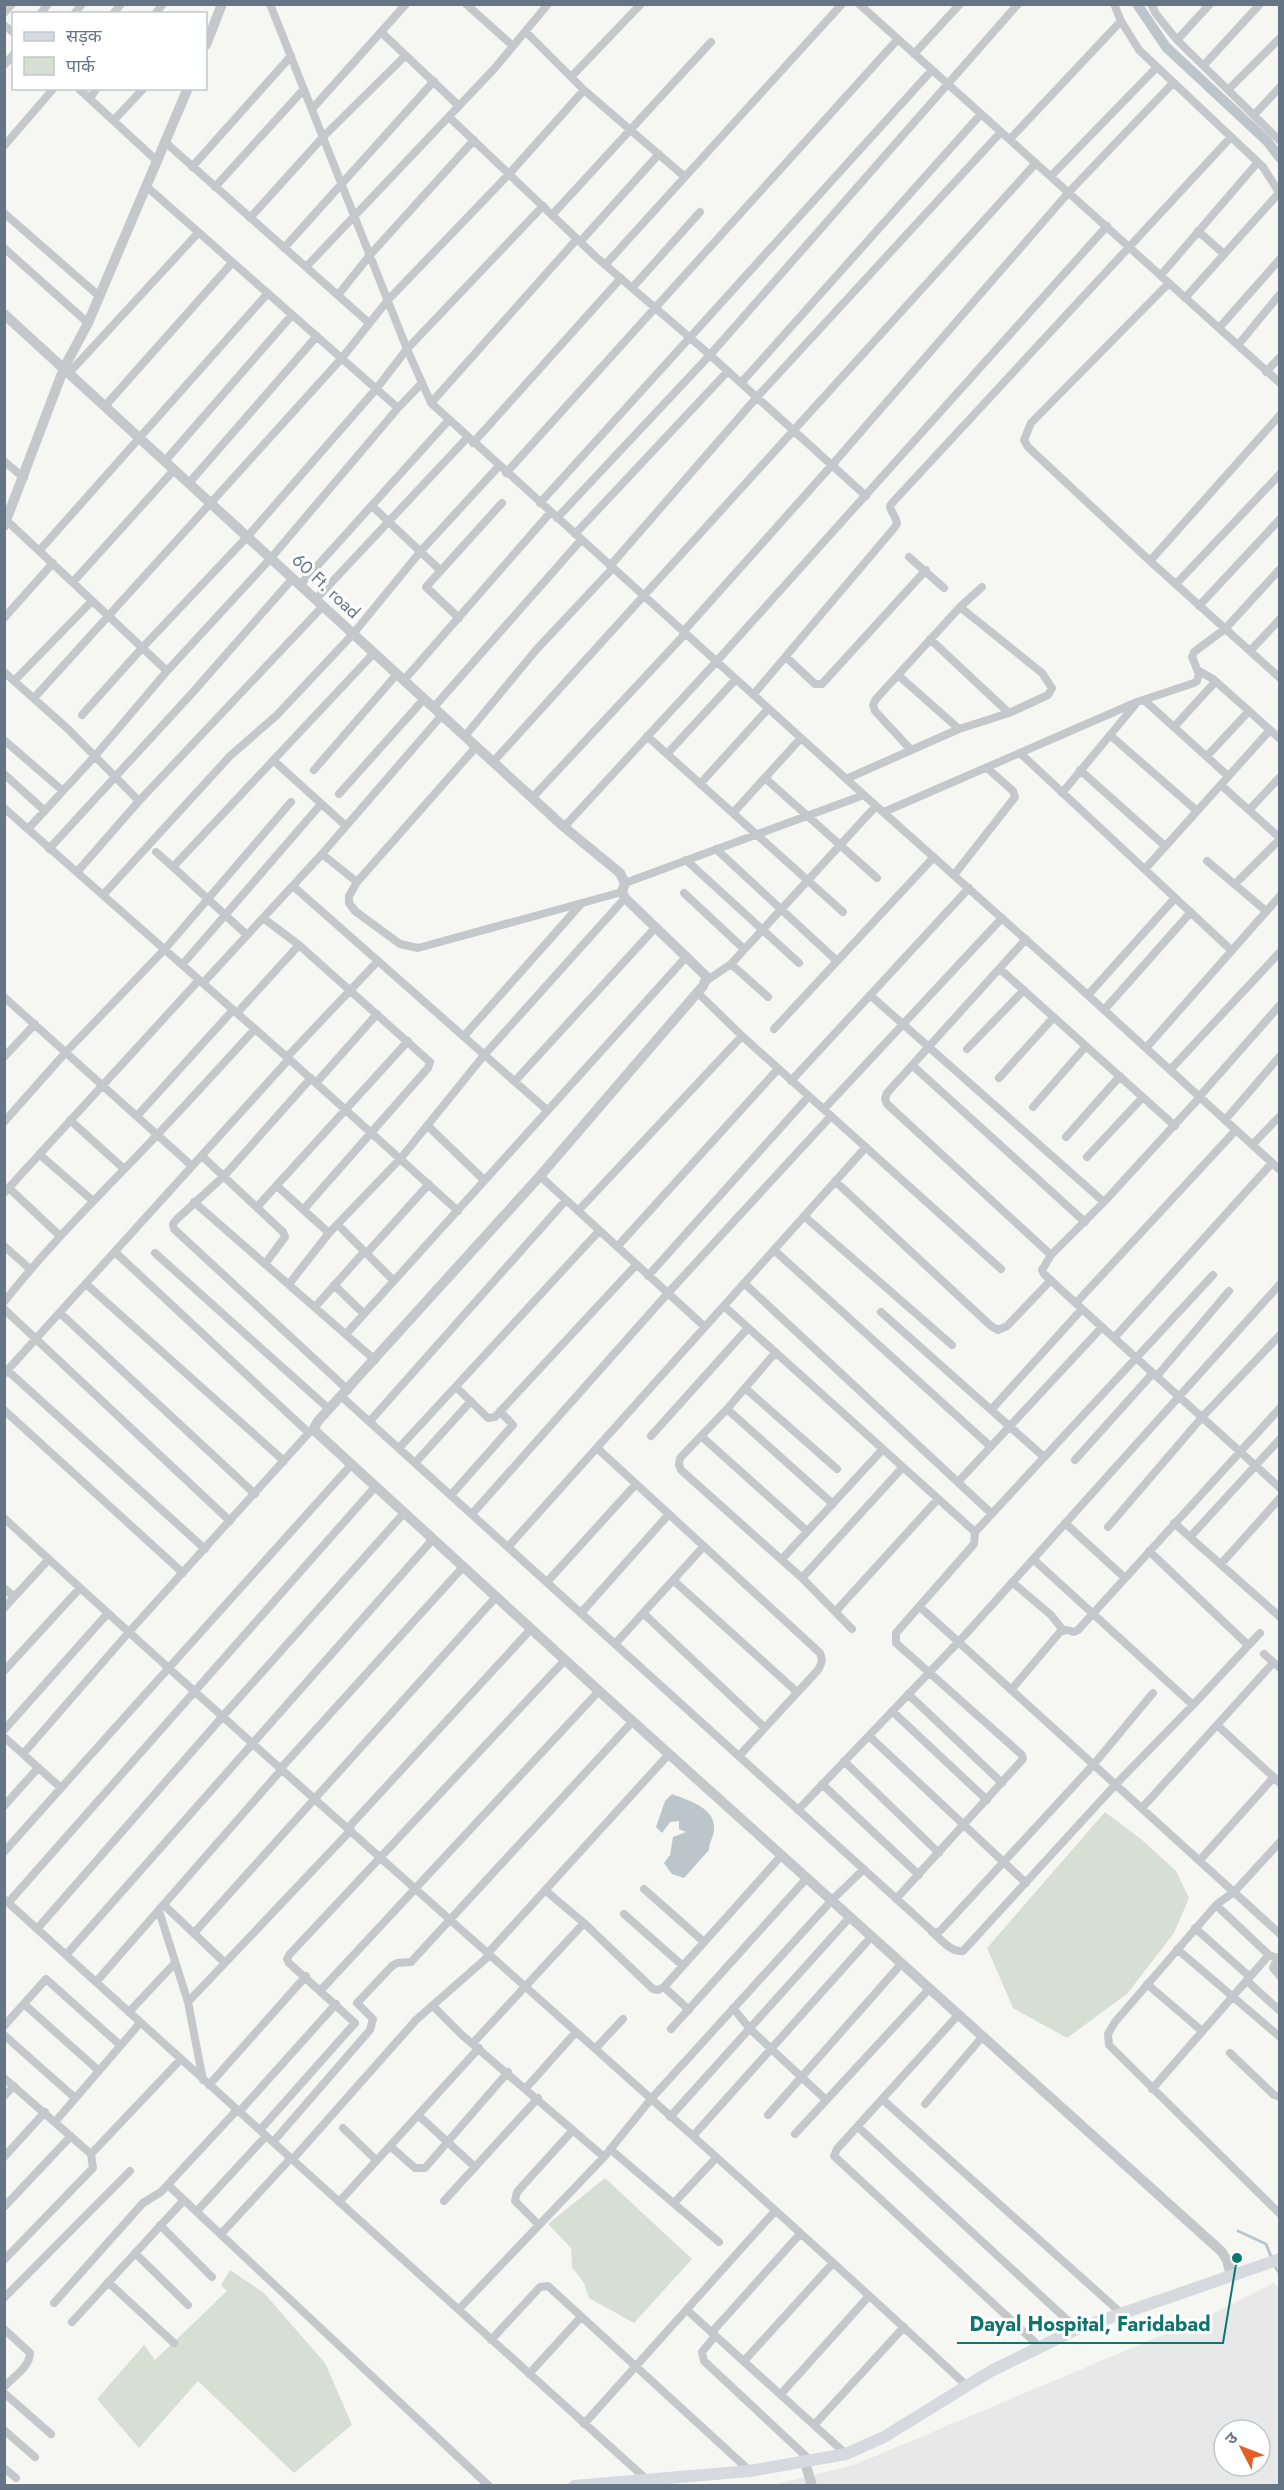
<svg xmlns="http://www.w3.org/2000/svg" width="1284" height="2490" font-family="Jost,'Noto Sans Devanagari',sans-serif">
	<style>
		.built { fill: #e7e8e7; fill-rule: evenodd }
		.green { fill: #d7ded4 }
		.water { fill: #bcc6ca }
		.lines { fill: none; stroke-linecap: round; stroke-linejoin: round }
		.stream { stroke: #bcc6ca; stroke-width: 3 }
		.canal { stroke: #bcc6ca; stroke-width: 10 }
		.minor { stroke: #c4c8cb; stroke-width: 8 }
		.tertiary { stroke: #c4c8cb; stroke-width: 10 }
		.secondary { stroke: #d6dadf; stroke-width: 12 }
		.labels { text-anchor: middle; stroke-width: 6; stroke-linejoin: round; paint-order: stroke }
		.street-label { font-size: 18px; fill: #657585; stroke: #fff }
		.leader { fill: none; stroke: #0f766e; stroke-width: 2 }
		.callout-dot { fill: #0f766e; stroke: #fff; stroke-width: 2 }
		.callout-label { font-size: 20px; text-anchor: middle; font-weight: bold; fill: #0f766e; stroke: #fff; stroke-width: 6; stroke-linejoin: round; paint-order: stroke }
	</style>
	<rect width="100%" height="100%" fill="#f6f7f3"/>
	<!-- built -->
	<path class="built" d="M1274 2283 1279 2288V2485L769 2486 854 2465 1210 2315ZM1224 2430H1260V2466H1224Z"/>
	<!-- green -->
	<path class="green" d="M1105 1812 1141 1839 1176 1871 1189 1898 1174 1933 1127 1994 1067 2038 1013 2008 987 1948Z
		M605 2178 692 2259 634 2323 589 2298 584 2283 572 2267 571 2248 548 2224Z
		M230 2270 264 2293 325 2363 352 2425 294 2473 198 2381 139 2448 97 2399 144 2345 155 2360 227 2291 221 2285Z"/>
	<!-- water -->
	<path class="water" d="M672 1794C687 1800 714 1807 714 1827 715 1835 709 1842 709 1850L684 1878 672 1874 664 1863 670 1855 673 1837 686 1832 679 1829V1821L670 1822 662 1833 656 1827 665 1801Z"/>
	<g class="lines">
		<!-- stream -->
		<path class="stream" d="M1238 2231 1266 2244 1272 2259
			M1274 2265 1280 2274"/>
		<!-- canal -->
		<path class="canal" d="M1137 4 1166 47 1267 141 1280 158"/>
		<!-- minor -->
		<path class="minor" d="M270 4 407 349 431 403 864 795 1070 979 1280 1170
			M466 4 513 46
			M859 4 1280 383
			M1114 4 1121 21 1139 50 1263 167 1280 194
			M1151 4 1156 14 1177 40 1280 141
			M4 13 12 4
			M40 14 48 4
			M74 14 82 4
			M113 14 121 4
			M155 14 163 4
			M4 25 14 33
			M381 32 459 106
			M526 32 584 90 685 177
			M1177 40 1210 4
			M914 54 960 4
			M4 65 14 54
			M1204 65 1260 4
			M571 77 641 4
			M78 88 157 161
			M1229 89 1280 38
			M90 98 97 88
			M312 109 406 4
			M1254 115 1280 87
			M449 117 596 257 710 355 866 496
			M114 120 144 88
			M1010 139 1121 21
			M165 142 368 322
			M4 146 54 88
			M192 167 291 56
			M1051 176 1157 67
			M215 187 304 89
			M4 213 99 296
			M552 215 711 42
			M250 218 323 137 405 56
			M1198 231 1224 254
			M580 242 659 154
			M4 248 88 323
			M284 248 434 81
			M605 265 842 4
			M306 267 494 69 548 4
			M1161 275 1258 162
			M1169 283 1031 423 1024 440 1028 447 1150 561 1280 678
			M632 288 700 212
			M338 295 370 255 474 140
			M1185 298 1279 193
			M1219 328 1280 259
			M1238 345 1280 294
			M1266 372 1280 357
			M69 373 198 233
			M741 383 981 114
			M431 403 577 239
			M105 406 232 263
			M398 408 421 384
			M473 443 621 278
			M4 461 24 478
			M165 461 292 315
			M506 473 898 39
			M189 483 317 336
			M540 503 932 70
			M372 506 440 570
			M4 518 167 671
			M557 518 710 355 1018 4
			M575 534 728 371
			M39 551 268 293
			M909 557 944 588
			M1150 561 1280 415
			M610 566 757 397 1001 132
			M73 582 174 470
			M1176 584 1280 474
			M300 585 448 421
			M316 599 467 438
			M1199 606 1280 519
			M4 618 53 563
			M459 618 426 587 502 503
			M683 632 832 465 1069 192 1173 83
			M930 639 1009 713
			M1250 651 1280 619
			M786 657 815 684H822L926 570
			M1199 671 1213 679 1249 711
			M4 672 68 729 139 801
			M898 675 959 729
			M404 680 550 513
			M14 681 92 601
			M753 695 895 527 897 523C896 516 891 513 890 506L893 502 1231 137
			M34 698 342 358 388 300 509 174 584 90
			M1144 700 1228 776
			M434 707 581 540
			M82 715 142 648 247 537 377 388 407 349 543 206
			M1174 727 1215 682
			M1110 735 1197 811
			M465 736 536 650 612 569
			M647 736 843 912
			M4 740 63 791
			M476 747 357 882 349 896V903L355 911 400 944 418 948 622 892
			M911 750 875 711 873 705 876 699 960 607 982 587
			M1020 753 1231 950
			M667 754 736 679
			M1207 756 1249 711 1280 739
			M273 760 346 826
			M493 762 1036 163
			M314 770 397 674
			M1080 770 1165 846
			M4 774 45 811
			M765 778 877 878
			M846 779 959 729 1009 713 1048 695 1052 688 1042 673 960 607
			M700 784 768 709
			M1221 785 1280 838
			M1062 793 1135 705
			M339 794 424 699
			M532 798 685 634
			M4 808 289 1059 4 1374
			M1249 810 1280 777
			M884 812 1137 702 1194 683 1197 681 1199 674 1192 657 1194 652 1225 629 1280 569
			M733 813 801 738
			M564 827 716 662 1107 226
			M28 829 95 756 167 671 271 558 398 408 146 186
			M49 849 194 691 293 578
			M716 849 837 961
			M156 852 173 867
			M322 854 357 882
			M686 860 799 963
			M1207 861 1266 911
			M1145 869 1270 730
			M77 872 139 801 323 606
			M954 875 1015 797 1013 791 987 768
			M625 883 864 795
			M1235 884 1280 839
			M293 886 547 1110
			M684 893 744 949
			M103 895 230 756 277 715 353 634 420 552 499 466
			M263 918 299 945 430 1062 428 1068 304 1209
			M247 935 173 867 374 653
			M1026 939 887 1093 885 1099 887 1104 1051 1255
			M731 964 768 997
			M182 965 321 804
			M1000 969 1175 1126
			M706 981 731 964 876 806
			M203 983 322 854 442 715
			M697 992 742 1036 1001 1269
			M870 995 1104 1202
			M1088 995 1175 898
			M4 997 192 1166
			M1104 1010 1191 912
			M237 1013 299 945
			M774 1029 934 857
			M464 1036 581 904
			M1146 1048 1280 896
			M967 1049 1024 990
			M4 1057 35 1024
			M287 1057 377 962
			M289 1059 458 1211
			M912 1065 1085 1222
			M1170 1070 1280 952
			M311 1078 224 1176 177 1219 173 1224 174 1229 348 1390
			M999 1078 1054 1017
			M515 1081 656 927
			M791 1081 969 888
			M316 1083 377 1014
			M1199 1097 1280 1005
			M1200 1097 1104 1202 1051 1255 1042 1270 1044 1274C1122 1346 1201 1416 1280 1488
			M1033 1107 1086 1046
			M824 1109 1002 918
			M137 1116 233 1010
			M70 1120 123 1168
			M1225 1120 1280 1056
			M4 1122 66 1052 165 949 291 802
			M428 1126 484 1180
			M1066 1137 1120 1076
			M1252 1145 1280 1116
			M39 1154 92 1200
			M202 1156 283 1232 285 1237 265 1264
			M1087 1157 1143 1097
			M540 1176 705 1327
			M835 1181 991 1326 998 1330 1007 1326 1051 1280
			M277 1186 329 1233
			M9 1188 60 1236
			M4 1193 199 980
			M194 1202 375 1360
			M257 1207 408 1041
			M578 1211 742 1036
			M804 1216 952 1345
			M338 1225 394 1281
			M4 1246 30 1269
			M617 1247 778 1069
			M774 1250 990 1446
			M115 1252 309 1433
			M155 1253 329 1409
			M366 1254 429 1184
			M648 1276 809 1096
			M744 1283 992 1514
			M86 1284 284 1461
			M289 1284 329 1233 401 1158 485 1054 625 898
			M334 1285 364 1314
			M4 1302C52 1241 106 1189 159 1133 191 1099 223 1064 255 1029
			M1076 1303 1236 1130
			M724 1306 975 1532 974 1544 896 1633V1643L1022 1755 1023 1759 896 1899
			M315 1307 364 1252
			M4 1309 230 1521
			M881 1312 1044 1457
			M60 1313 255 1494
			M346 1334 687 956
			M1114 1338 1272 1163
			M775 1353 727 1409 680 1458 679 1465 681 1470 802 1578 852 1629
			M8 1371 205 1549
			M1157 1376 1229 1291
			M456 1387 488 1418 495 1417 636 1265
			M745 1388 837 1469
			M342 1397 932 1931 936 1933 941 1930 1094 1764 1153 1693
			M727 1409 833 1504
			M4 1410 183 1573
			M991 1410 1082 1309
			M370 1421 566 1200
			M651 1436 748 1328
			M701 1436 807 1531
			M399 1448 599 1231
			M597 1448 820 1653C823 1660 822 1663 818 1670L739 1756
			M1075 1460 1153 1373
			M415 1463 471 1401
			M958 1482 1102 1327
			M451 1495 513 1425 500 1411
			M472 1514 668 1293 831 1116
			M4 1518C321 1811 650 2091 966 2385
			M1065 1523 1125 1578
			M1174 1523 1280 1617
			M1108 1527 1203 1416 1280 1335
			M975 1532 1213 1275
			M1190 1537 1280 1439
			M508 1547 866 1147
			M1149 1551 1248 1645
			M782 1559 882 1450
			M1033 1559 1193 1705
			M1221 1564 1280 1498
			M802 1578 902 1468
			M673 1580 797 1692
			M547 1582 636 1484
			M1012 1582 1051 1615 1063 1630
			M4 1588 14 1597
			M920 1607 1280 1934
			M4 1608 49 1559
			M836 1611 937 1500
			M581 1613 669 1514
			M643 1613 764 1727
			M615 1644 704 1546
			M1264 1654 1280 1668
			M4 1671 80 1588
			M1011 1690 1060 1632 1067 1630 1074 1632 1078 1630 1280 1408
			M908 1694 1002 1783
			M892 1711 987 1800
			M1217 1725 1280 1783
			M4 1730 108 1613
			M869 1736 1026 1883
			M4 1737 61 1788 4 1852
			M23 1754 129 1632 315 1426
			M844 1761 939 1853
			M281 1768 463 1567
			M822 1784 919 1875
			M61 1788 351 1465
			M4 1806 38 1768
			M1142 1808 1273 1663
			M798 1810 965 1635 1280 1284
			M348 1828 531 1629
			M1280 1842 1235 1891 1216 1905 1269 1955 1277 1958 1280 1956
			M1200 1860 1274 1777
			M644 1889 704 1942
			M546 1891 584 1923 653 1989 658 1990 664 1987 782 1855
			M4 1899 645 2478
			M8 1903 375 1487
			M164 1905 225 1963
			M1216 1905 1115 2022 1108 2034 1109 2045 1280 2214
			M159 1911 188 2002
			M624 1914 683 1966
			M1195 1928 1250 1977
			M37 1929 223 1716 404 1513
			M932 1932C941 1939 951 1953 963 1951L1116 1784 1193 1705 1260 1633
			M194 1933 496 1597
			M1177 1949 1280 2037
			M488 1953 669 1754
			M66 1955 433 1539
			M1277 1958 1273 1968 1280 1976
			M1247 1981 1280 2011
			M96 1982 282 1769
			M1147 1984 1202 2031
			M664 1987 689 2010
			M321 1990 599 1691
			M24 2004 98 2070
			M433 2006 462 2035 604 2157
			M733 2008 750 2029 825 2099
			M129 2012 175 1963
			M959 2014 837 2149 834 2156 1039 2346
			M4 2026 46 1979 120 2045
			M671 2029 807 1878
			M4 2035 74 2097
			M473 2043 584 1923
			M595 2049 623 2019
			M1230 2053 1274 2095 1280 2097
			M4 2078 91 2154
			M203 2080 188 2002 351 1830
			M209 2085 306 1976
			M526 2088 576 2032
			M1152 2089 1269 1955
			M4 2096 14 2086
			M882 2099 1121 2313
			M925 2104 983 2036
			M239 2112 336 2004
			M418 2115 475 2167
			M768 2115 902 1963
			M670 2117 850 1917
			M55 2122 140 2023
			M858 2127 1077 2329
			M343 2128 376 2160
			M260 2130 355 2023 289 1963 287 1959 289 1955 565 1660
			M795 2134 930 1988
			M693 2136 872 1936
			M273 2142 370 2030 373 2019 357 2003 392 1966 397 1963 411 1962 633 1721
			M390 2146 415 2168H425L508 2072
			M610 2149 719 2242
			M4 2157 45 2112
			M292 2160 416 2020 490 1955
			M168 2185 489 2486
			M444 2201 538 2098
			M339 2202 479 2048
			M674 2203 716 2158
			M4 2207 71 2136
			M197 2211 266 2136
			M160 2225 212 2277
			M539 2225 515 2201 517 2192 573 2130
			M221 2234 291 2158
			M135 2253 188 2305
			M4 2260 93 2168 91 2154 181 2059
			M108 2282 174 2343
			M4 2298 130 2171
			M54 2303 143 2203 161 2192 237 2110
			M459 2309 604 2157 651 2099 832 1900 864 1869
			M687 2310 846 2454
			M72 2322 184 2200
			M4 2329 30 2353C30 2367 13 2377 4 2387
			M712 2332 800 2234
			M715 2336 702 2352 704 2361 811 2461
			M491 2340 540 2287 548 2286 750 2471
			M744 2361 833 2263
			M529 2374 581 2317
			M4 2393 51 2434
			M781 2394 869 2296
			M584 2424 775 2211
			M815 2424 904 2327
			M4 2430 35 2457
			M4 2468 16 2478"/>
		<!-- tertiary -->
		<path class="tertiary" d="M206 45 222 4
			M4 314 564 827 620 873 625 883 622 892 625 898 707 977 703 986 540 1176 318 1421 315 1426V1431L599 1691 1221 2251 1227 2260 1231 2276
			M4 526 64 368 88 323 188 88
			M805 2462 812 2486"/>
		<!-- secondary -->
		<path class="secondary" d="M574 2486 750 2471 846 2454 884 2437 991 2371 1077 2329 1280 2259"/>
	</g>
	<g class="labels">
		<!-- street labels -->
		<g class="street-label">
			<text transform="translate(326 586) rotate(43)" y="6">60 Ft. road</text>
		</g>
	</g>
	<!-- callouts -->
	<path class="leader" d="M1237 2258L1223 2343H957"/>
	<circle class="callout-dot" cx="1237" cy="2258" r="6"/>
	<g class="callout-label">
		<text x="1090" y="2331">Dayal Hospital, Faridabad</text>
	</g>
	<!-- border -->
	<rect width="1284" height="2490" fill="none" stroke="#657585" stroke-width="12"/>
	<!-- legend -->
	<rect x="12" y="12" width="195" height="78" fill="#ffffff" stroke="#c1c8ce" stroke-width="1.5"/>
	<rect x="24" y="32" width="30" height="9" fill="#d6dadf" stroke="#c1c8ce" stroke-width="1.5"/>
	<text x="66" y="42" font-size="18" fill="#657585">सड़क</text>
	<rect x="24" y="57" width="30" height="18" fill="#d7ded4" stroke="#c1c8ce" stroke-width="1.5"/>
	<text x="66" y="72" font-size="18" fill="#657585">पार्क</text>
	<!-- north arrow -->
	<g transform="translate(1242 2448) rotate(312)"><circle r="28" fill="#ffffff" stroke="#c1c8ce" stroke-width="1.5"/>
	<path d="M0-4.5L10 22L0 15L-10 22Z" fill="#e45e26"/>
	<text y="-9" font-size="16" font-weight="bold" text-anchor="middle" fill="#657585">उ</text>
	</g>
</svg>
